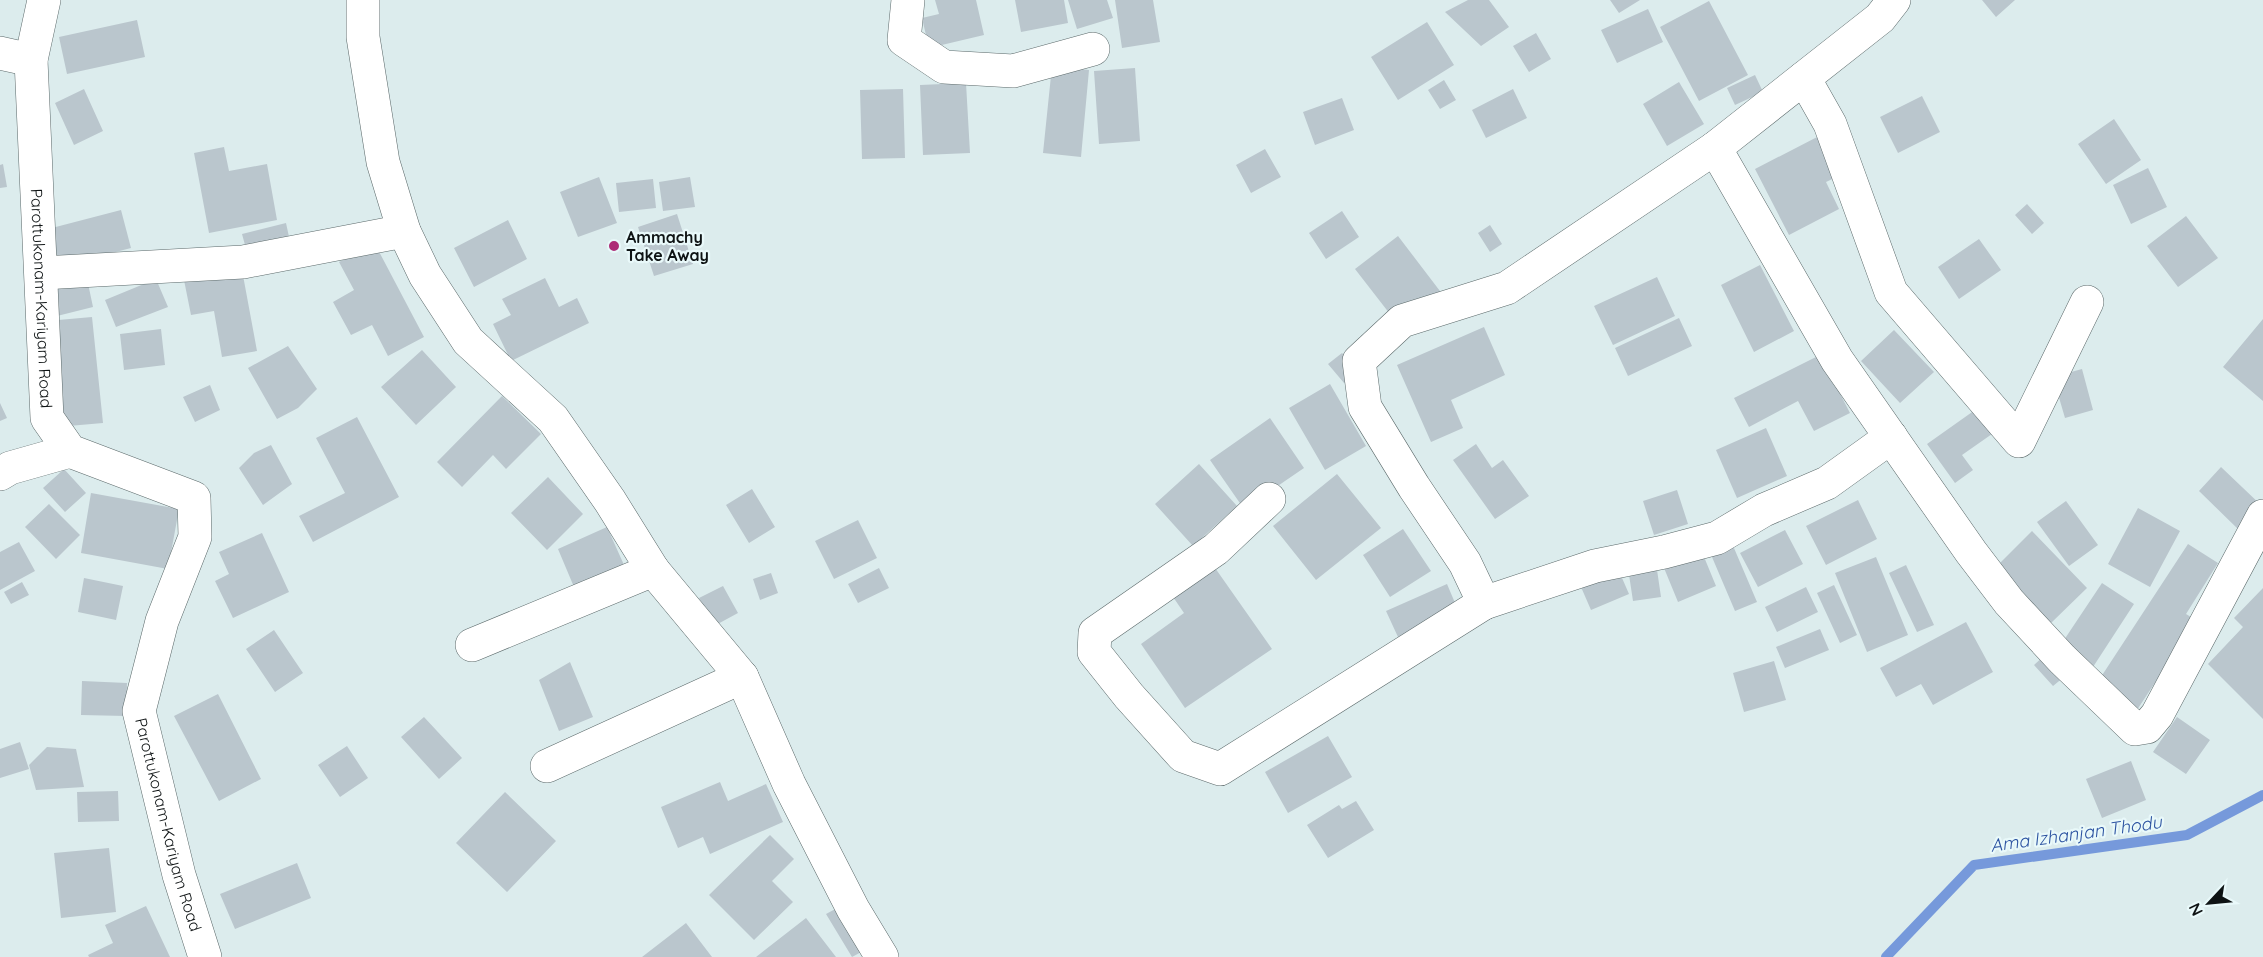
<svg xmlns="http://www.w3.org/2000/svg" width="2263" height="957" font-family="Quicksand,sans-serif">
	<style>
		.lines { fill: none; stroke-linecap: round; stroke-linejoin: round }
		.stream { stroke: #7699db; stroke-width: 10 }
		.building { fill: #bac6cd }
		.minor-casing { stroke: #5b696a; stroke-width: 34 }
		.minor { stroke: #fff; stroke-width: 33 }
		.poi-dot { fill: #ad2b76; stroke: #e9f9fa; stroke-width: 2 }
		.labels { text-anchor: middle; stroke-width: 4.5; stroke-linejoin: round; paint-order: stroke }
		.poi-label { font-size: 16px; font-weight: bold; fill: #0e1314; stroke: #e9f9fa; text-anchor: start }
		.street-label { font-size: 16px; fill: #0e1314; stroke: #e9f9fa }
		.water-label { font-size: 18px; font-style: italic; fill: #2b52a0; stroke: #e9f9fa }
	</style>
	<rect width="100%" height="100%" fill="#dceced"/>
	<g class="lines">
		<!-- stream -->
		<path class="stream" d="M1886 957 1974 865 2187 835 2263 795"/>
	</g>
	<!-- building -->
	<path class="building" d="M935 0H976L984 35 929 48 922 18 939 14Z
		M1015 0H1064L1068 23 1021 32Z
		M1068 0H1107L1113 18 1077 29Z
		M1115 0H1153L1160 42 1122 48Z
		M1468 0H1489L1509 27 1481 46 1445 12Z
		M1610 0H1640L1619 13Z
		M1982 0H2015L1996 17Z
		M1709 1 1748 75 1699 101 1660 27Z
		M1648 9 1663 42 1617 63 1601 30Z
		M137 20 145 57 67 74 59 37Z
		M1427 22 1454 65 1398 100 1371 57Z
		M1536 33 1551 59 1529 72 1513 46Z
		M1052 66 1089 70 1081 157 1043 153Z
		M1135 68 1140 141 1099 144 1094 71Z
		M1755 75 1763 92 1735 105 1727 88Z
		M1444 80 1456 100 1440 109 1428 90Z
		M1679 82 1704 124 1667 146 1643 104Z
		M966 83 970 153 923 155 920 85Z
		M84 89 103 131 74 145 55 103Z
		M903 89 905 158 862 159 860 90Z
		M1513 89 1527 118 1486 138 1472 110Z
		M1922 96 1940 132 1898 153 1880 117Z
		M1342 98 1354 130 1315 145 1303 112Z
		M2114 119 2141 160 2106 184 2078 144Z
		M1821 135 1841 175 1826 182 1839 209 1789 235 1755 169Z
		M224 147 229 171 267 164 277 220 209 233 194 153Z
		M1265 149 1281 177 1251 193 1236 165Z
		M3 164 7 187 0 188V165Z
		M2148 168 2167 207 2131 224 2113 185Z
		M599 177 617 223 578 237 560 192Z
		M690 177 695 207 663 211 659 182Z
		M653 179 656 208 619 212 616 183Z
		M2027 204 2044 223 2032 234 2015 215Z
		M121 210 131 248 57 267 48 229Z
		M1342 211 1359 237 1326 259 1309 233Z
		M677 214 693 264 654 276 638 227Z
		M2186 216 2218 258 2178 287 2147 246Z
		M508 220 527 259 474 287 454 248Z
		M286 223 291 246 248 256 242 234Z
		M1490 225 1502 244 1490 252 1478 233Z
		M1398 236 1443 295 1400 327 1355 269Z
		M1979 239 2001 270 1959 299 1938 267Z
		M375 244 424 337 388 356 372 325 351 335 333 302 354 290 339 262Z
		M1760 265 1794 331 1754 352 1721 285Z
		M242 270 257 351 222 357 214 311 191 315 184 280Z
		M86 274 93 307 53 317 45 284Z
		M1657 277 1675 316 1613 345 1594 306Z
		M545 278 559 307 577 298 589 323 511 361 493 324 511 315 502 299Z
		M156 279 168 307 116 327 105 300Z
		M92 317 103 423 57 427 47 321Z
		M1679 318 1692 346 1628 376 1615 348Z
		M2263 319V401L2223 367Z
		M1484 327 1505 375 1451 400 1463 428 1431 442 1397 365Z
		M161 329 165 365 124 370 120 334Z
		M1894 330 1934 372 1900 403 1861 361Z
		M288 346 317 389 298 408 277 419 248 368Z
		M422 350 456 387 416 425 381 387Z
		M1342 353 1358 372 1344 383 1328 364Z
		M1820 355 1850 413 1814 431 1798 401 1749 427 1734 398Z
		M2082 369 2093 410 2065 418 2053 377Z
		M1330 384 1366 446 1325 470 1289 408Z
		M210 385 220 410 195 422 183 397Z
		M502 396 541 434 506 469 493 455 462 487 437 462Z
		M0 403 7 418 0 421Z
		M1975 410 1992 434 1962 455 1973 470 1955 483 1927 444Z
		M357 417 399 497 313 542 299 516 345 493 316 438Z
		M1270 418 1304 468 1244 509 1210 460Z
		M1766 428 1787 476 1737 498 1716 450Z
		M1476 444 1492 468 1503 460 1529 496 1495 519 1453 460Z
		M271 445 292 484 263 505 239 468 254 453Z
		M1199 464 1237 506 1193 546 1155 504Z
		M2221 467 2263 507 2240 531 2199 491Z
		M64 469 86 493 65 512 43 488Z
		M1337 474 1381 528 1316 580 1273 526Z
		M548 477 583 514 547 550 511 513Z
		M752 489 775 527 749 543 726 505Z
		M1677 490 1688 524 1654 535 1643 501Z
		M91 493 179 509 168 569 81 553Z
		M1858 500 1877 539 1826 565 1806 526Z
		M2066 501 2098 545 2069 566 2037 522Z
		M49 504 80 535 56 559 25 527Z
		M2138 508 2180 531 2150 587 2108 564Z
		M858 520 877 558 834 579 815 541Z
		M607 527 624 565 574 587 558 549Z
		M1403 529 1431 571 1390 597 1363 555Z
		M1785 530 1803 564 1758 587 1740 553Z
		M2032 531 2087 588 2050 624 1996 567Z
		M262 533 289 592 233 618 215 581 229 574 219 552Z
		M1731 541 1757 602 1735 611 1709 550Z
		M19 542 35 571 0 590V552Z
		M2188 544 2218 563 2186 614 2196 620 2137 710 2097 683Z
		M1702 552 1716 586 1678 602 1664 568Z
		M1876 557 1908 635 1867 652 1835 573Z
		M1656 563 1661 597 1633 601 1628 568Z
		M1213 565 1272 649 1185 708 1141 644 1184 613 1171 594Z
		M1906 565 1934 625 1917 632 1889 573Z
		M879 568 889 588 858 603 848 584Z
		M1619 571 1629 594 1591 610 1581 587Z
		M771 573 778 593 760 600 753 579Z
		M84 578 123 586 116 620 78 612Z
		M22 582 29 595 11 604 4 592Z
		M2102 583 2134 604 2093 667 2060 646Z
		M1447 584 1458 610 1398 637 1386 611Z
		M1834 585 1857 635 1840 643 1817 593Z
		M723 586 738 613 714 626 699 598Z
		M1806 587 1818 612 1777 632 1765 607Z
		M2263 588V719L2208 664 2243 627 2234 618Z
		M1966 622 1993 672 1933 705 1921 684 1896 697 1880 668Z
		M1820 629 1829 650 1785 668 1776 647Z
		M274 630 303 673 275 692 246 649Z
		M2045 655 2064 677 2053 686 2034 665Z
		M1774 661 1786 700 1744 712 1733 673Z
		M570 662 593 717 559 731 539 680Z
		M82 681 127 683 126 716 81 715Z
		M218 694 261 779 219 801 174 716Z
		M424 717 462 758 439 779 401 737Z
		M2177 717 2210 740 2186 774 2153 752Z
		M1328 736 1352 777 1288 813 1265 772Z
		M20 742 29 769 0 778V749Z
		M347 746 368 778 340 797 318 765Z
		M47 747 76 749 84 787 36 790 29 765Z
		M2131 761 2146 800 2102 818 2086 779Z
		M720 782 728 801 766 784 783 822 710 854 703 837 678 848 661 807Z
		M118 791 119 821 78 822 77 792Z
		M505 792 556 841 507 892 456 843Z
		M1356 801 1374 830 1328 858 1307 825 1339 805 1342 809Z
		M770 835 794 859 772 881 793 902 754 940 709 895Z
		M109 848 116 912 61 918 54 853Z
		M297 863 311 898 235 929 220 894Z
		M146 906 170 957H89L88 955 113 943 105 925Z
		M841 906 865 950 852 957 826 914Z
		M806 918 836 957H756Z
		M686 923 712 957H642Z"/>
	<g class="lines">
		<!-- minor casing -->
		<g class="minor-casing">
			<g id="minor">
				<path id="s1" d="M44 0 31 60 47 418 70 451 194 498 195 537 162 621 139 711 179 875 205 957"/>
				<path d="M363 0V37L383 162 404 231 425 275 468 341 553 419 610 501 653 570 742 677 789 784 853 909 882 957"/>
				<path d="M908 0 904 40 944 67 1013 71 1093 49"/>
				<path d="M1894 0 1880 18 1715 148 1837 360 1971 552 2009 602 2062 659 2135 729 2147 727 2157 715 2263 516"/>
				<path d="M0 53 31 60"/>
				<path d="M1804 78 1830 124 1891 292 2019 441 2087 302"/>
				<path d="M42 273 243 262 404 231"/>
				<path d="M0 474 10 468 70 451"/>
				<path d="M1269 499 1216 549 1095 633 1094 652 1129 696 1183 756 1220 769 1484 603 1465 563 1414 487 1365 407 1359 361 1402 321 1507 288 1715 148"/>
				<path d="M1484 603 1595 566 1664 552 1717 538 1764 510 1827 483 1891 437"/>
				<path d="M472 645 653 570"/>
				<path d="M547 766 742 677"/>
			</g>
		</g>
		<!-- minor -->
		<use href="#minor" class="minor"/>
	</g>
	<!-- markers -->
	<circle class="poi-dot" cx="614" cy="246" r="6"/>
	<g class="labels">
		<!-- poi labels -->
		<g class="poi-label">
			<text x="626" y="243">Ammachy<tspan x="626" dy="18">Take Away</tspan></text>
		</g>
		<!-- street labels -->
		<g class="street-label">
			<text dy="6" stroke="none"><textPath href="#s1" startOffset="300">Parottukonam-Kariyam Road</textPath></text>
			<text dy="6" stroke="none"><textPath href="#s1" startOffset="932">Parottukonam-Kariyam Road</textPath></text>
		</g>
		<!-- water labels -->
		<g class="water-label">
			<text transform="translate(2076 834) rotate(-8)" y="6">Ama Izhanjan Thodu</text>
		</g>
	</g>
	<!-- north arrow -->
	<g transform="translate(2209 903) rotate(244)" stroke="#e9f9fa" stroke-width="4.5" paint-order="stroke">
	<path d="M0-4.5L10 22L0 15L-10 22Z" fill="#0e1314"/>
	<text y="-9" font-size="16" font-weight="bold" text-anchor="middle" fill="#0e1314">N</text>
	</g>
</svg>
